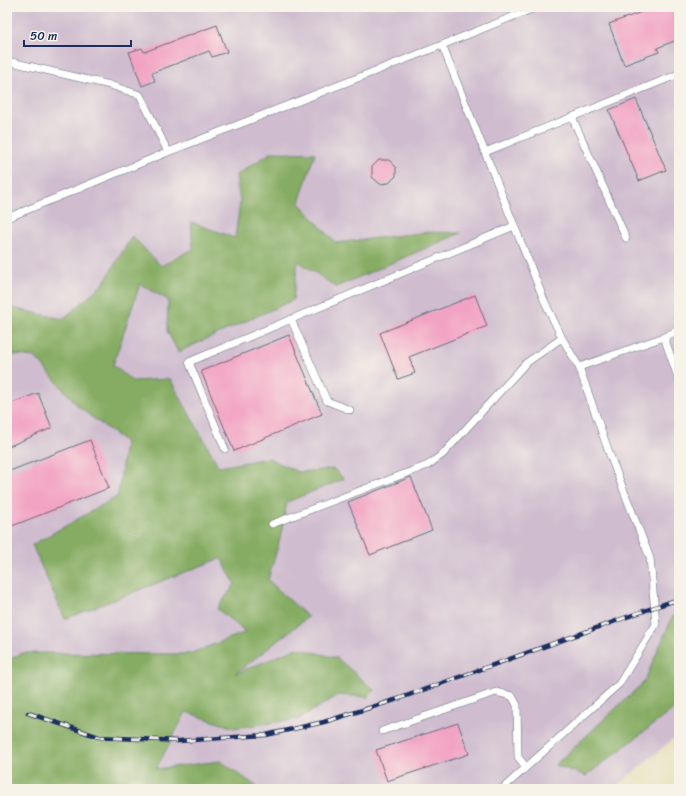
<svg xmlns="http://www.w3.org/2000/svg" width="686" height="796" font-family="Sriracha,sans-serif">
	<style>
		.industrial { fill: #cfbdcf }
		.forest { fill: #85ac62; stroke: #506e60 }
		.building { fill: #f2a2c3 }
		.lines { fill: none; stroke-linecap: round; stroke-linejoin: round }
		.lane-casing { stroke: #626d7e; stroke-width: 8 }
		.lane { stroke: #fff; stroke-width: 7 }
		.rail-casing { stroke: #1b2f5e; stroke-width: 4.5 }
		.rail { stroke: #f7f3e8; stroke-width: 3; stroke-dasharray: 9; stroke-linecap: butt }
	</style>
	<rect width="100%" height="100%" fill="#f7f3e8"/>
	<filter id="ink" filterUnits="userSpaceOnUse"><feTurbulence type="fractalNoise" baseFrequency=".025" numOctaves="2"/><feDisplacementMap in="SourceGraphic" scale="8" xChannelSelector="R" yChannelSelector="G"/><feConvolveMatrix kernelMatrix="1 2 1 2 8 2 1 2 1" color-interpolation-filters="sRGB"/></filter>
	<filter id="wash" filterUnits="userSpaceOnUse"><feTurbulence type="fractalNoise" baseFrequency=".012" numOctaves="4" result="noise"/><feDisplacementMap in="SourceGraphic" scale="16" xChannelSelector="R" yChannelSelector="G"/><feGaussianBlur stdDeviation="0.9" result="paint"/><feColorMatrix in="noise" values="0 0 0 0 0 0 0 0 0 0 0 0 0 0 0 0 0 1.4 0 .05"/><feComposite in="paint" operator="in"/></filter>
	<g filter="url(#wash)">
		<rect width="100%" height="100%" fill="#e6dfba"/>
		<!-- industrial -->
		<path class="industrial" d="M7 7H679V734L613 789H7Z"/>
		<!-- forest -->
		<path class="forest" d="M272 152 315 153 299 203 336 243 427 232 461 233 336 287 298 261 293 300 178 352 167 331 168 300 140 284 113 365 132 381 170 379 219 467 268 458 298 472 334 469 344 479 287 502 280 539 268 580 308 617 235 674 297 648 337 658 374 690 368 697 339 695 298 719 234 728 186 712 156 769 220 761 256 786V789H7V660L23 653 189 654 246 632 217 609 235 584 221 558 65 619 32 545 118 496 125 442 80 408 35 357 7 354V307L63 319 103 284 132 236 161 266 193 249 191 222 235 238 240 202 236 175Z
			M679 608V705L586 776 555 765 644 682 676 609Z"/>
		<g id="blocks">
			<!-- building -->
			<path class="building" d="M655 7H679V39L657 48 659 52 624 65 609 24Z
				M217 25 227 52 212 57 209 51 152 73 155 81 142 86 129 52 142 48 144 52Z
				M636 99 666 170 639 181 609 110Z
				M379 160H389L396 167V176L389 183 380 184 372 177V167Z
				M475 295 487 326 409 357 415 373 398 379 380 333Z
				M289 335 322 414 234 451 201 371Z
				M38 393 52 428 7 447V405Z
				M90 440 109 488 7 528V472Z
				M411 477 432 530 370 555 348 502Z
				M458 723 469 754 387 781 376 750Z"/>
		</g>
	</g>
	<g filter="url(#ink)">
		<use href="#blocks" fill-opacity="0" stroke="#626d7e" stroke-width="1"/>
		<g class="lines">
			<!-- lane casing -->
			<g class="lane-casing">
				<path id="lane" d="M442 45 544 300 562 338 579 367 664 337 679 380
					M7 61 110 85 140 95 168 152
					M572 117 626 238
					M485 152 679 74
					M7 218 168 152 442 45 537 7
					M291 319 327 401 350 410
					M664 337 679 330
					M225 449 189 362 514 226
					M272 524 428 465 443 454 526 363 562 338
					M382 731 496 692 512 696 517 705 518 757 526 767
					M502 789 619 684 656 624 650 558 611 458 579 367"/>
			</g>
			<!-- lane -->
			<use href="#lane" class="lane"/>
			<!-- rail casing -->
			<g class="rail-casing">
				<path id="rail" d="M28 713 99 737 179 741 266 735 324 722 395 700 655 607 679 599"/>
			</g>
			<!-- rail -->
			<use href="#rail" class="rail"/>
		</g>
	</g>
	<!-- margin -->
	<rect width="686" height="796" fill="none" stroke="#f7f3e8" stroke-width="24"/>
	<!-- scale -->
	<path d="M24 40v6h107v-6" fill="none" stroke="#1b2f5e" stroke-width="2"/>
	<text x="30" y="40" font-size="12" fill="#1b2f5e" stroke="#f7f3e8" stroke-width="3" paint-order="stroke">50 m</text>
</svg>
